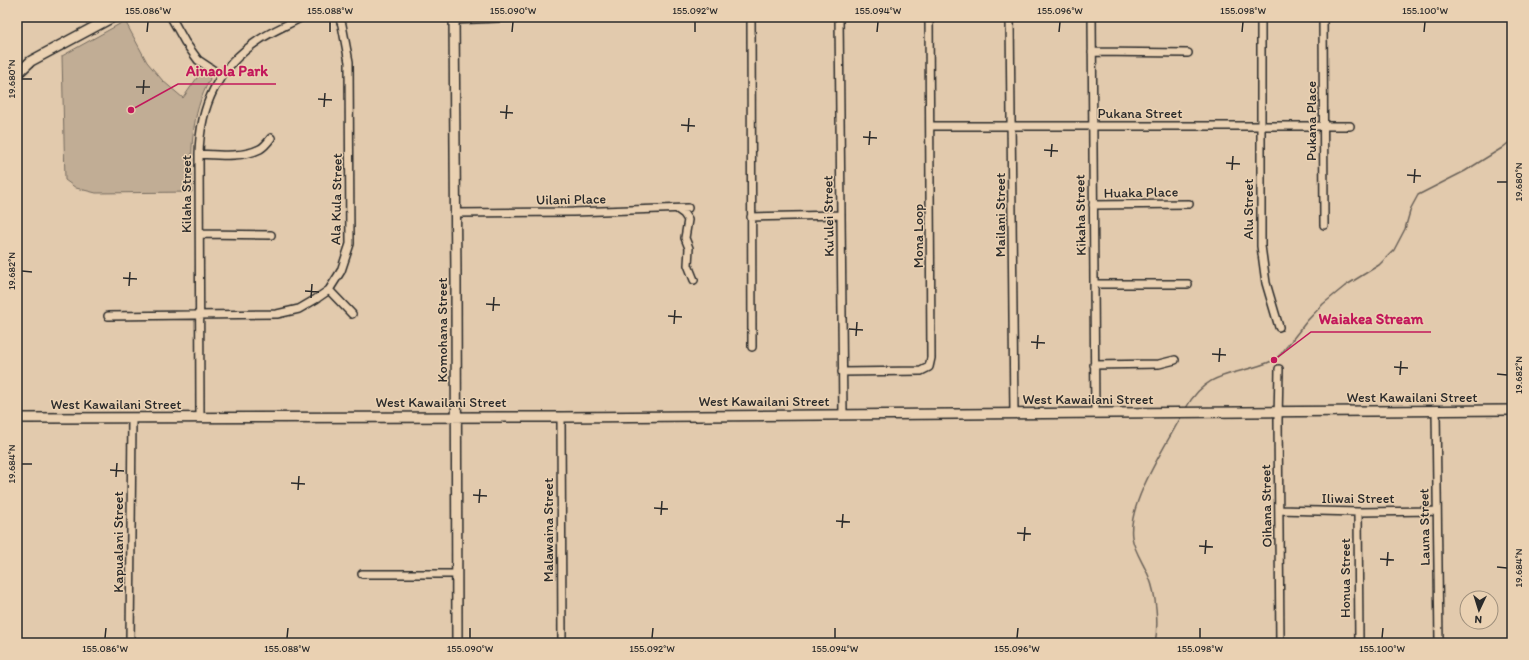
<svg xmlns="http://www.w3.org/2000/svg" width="1529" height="660" font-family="Itim,sans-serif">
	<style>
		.green { fill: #c1ad95; stroke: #766c60 }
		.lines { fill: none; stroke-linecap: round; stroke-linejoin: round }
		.stream { stroke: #6b6259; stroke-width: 1.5 }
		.minor-casing { stroke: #2b2b2b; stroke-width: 10 }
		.tertiary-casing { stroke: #2b2b2b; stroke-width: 12 }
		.minor { stroke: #ead1b2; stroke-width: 7 }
		.tertiary { stroke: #ead1b2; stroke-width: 9 }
		.ticks { fill: none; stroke: #2b2b2b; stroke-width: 1.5 }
		.labels { text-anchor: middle; stroke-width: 3; stroke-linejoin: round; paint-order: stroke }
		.street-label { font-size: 14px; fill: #2b2b2b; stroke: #ead1b2 }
		.leader { fill: none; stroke: #c2185b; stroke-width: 1.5 }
		.callout-dot { fill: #c2185b; stroke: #ead1b2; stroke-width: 1.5 }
		.callout-label { font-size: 15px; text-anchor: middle; font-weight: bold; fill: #c2185b; stroke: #ead1b2; stroke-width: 3; stroke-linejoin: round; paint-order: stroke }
		.neatline { fill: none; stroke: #2b2b2b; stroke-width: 1.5 }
		.ticks-label { font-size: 10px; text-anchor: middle; fill: #2b2b2b }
	</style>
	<rect width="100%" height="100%" fill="#e2caad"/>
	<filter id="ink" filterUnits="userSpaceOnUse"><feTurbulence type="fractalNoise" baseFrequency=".025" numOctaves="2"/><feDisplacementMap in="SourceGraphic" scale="8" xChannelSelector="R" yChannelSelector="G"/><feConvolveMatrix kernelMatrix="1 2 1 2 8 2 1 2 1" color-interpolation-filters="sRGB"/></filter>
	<g filter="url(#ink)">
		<!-- green -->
		<path class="green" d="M125 21 147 62 163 81 183 98 199 75 203 72 208 74 210 79C190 116 191 151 192 192L96 193 76 188 65 180 62 56Z"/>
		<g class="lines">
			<!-- stream -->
			<path class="stream" d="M1186 408C1209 367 1238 377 1274 360L1281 354 1307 321 1323 304 1345 286 1379 265 1394 250 1405 229 1411 208 1418 195 1465 171 1502 148 1512 140
				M1155 643C1159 624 1156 594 1149 577 1144 564 1134 551 1132 537 1127 505 1165 446 1181 417"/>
			<!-- minor casing -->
			<g class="minor-casing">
				<path id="minor" d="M171 17 185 42 198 60 222 76
					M751 17 752 347
					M839 17 843 415
					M1010 17 1014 414
					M1092 17 1095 413
					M1261 17V246L1266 283 1279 327
					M1323 17 1324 225
					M454 20 519 17
					M1092 52 1188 53
					M931 126H1350
					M199 154C218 155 242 158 260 149 264 147 268 142 271 138
					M1093 205 1189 204
					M677 209 684 214 688 220 685 238 689 248 688 265 694 280
					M456 213 573 212 688 208
					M751 217 841 215
					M200 234 271 235
					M1094 284H1188
					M329 290 352 314
					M108 316 277 314 299 309 316 299 329 290 341 271 350 244 349 62 342 25 339 17
					M1094 365 1159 364 1175 360
					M1279 369 1278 420 1280 643
					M842 372 921 371 929 367 931 358 929 17
					M1436 411 1439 643
					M200 417 199 154C200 106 217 68 259 40 272 31 288 25 302 17
					M561 417 562 643
					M1279 510 1358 512 1437 511
					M1358 512 1359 643
					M362 574H457
					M130 643 132 418"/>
			</g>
			<!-- tertiary casing -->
			<g class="tertiary-casing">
				<path id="tertiary" d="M454 17 456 280 457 643
					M17 74 31 61 113 17
					M17 418 561 417 1512 410"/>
			</g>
			<!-- minor -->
			<use href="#minor" class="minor"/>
			<!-- tertiary -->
			<use href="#tertiary" class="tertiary"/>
		</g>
	</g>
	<!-- ticks -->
	<path class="ticks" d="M147 32 148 22M330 32V22M512 32 513 22M695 32V22M877 32 878 22M1059 32 1060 22M1242 32 1243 22M1424 32 1425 22M22 79H32M136 87H150M143 94 144 80M318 99 332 100M324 107 325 93M500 112 513 113M506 119 507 105M681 125 695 126M688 132 689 118M863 137 877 138M869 145 870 131M1044 150 1058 151M1051 157 1052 144M1226 163 1240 164M1232 170 1233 156M1407 175 1421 176M1497 182H1507M1414 183 1415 169M22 271 32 272M123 278 137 279M129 286 130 272M305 291 319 292M311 298 312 284M486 304 500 305M493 311 494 297M668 316 682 317M674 324 675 310M849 329 863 330M856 336 857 322M1031 342 1045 343M1037 349 1038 335M1212 354 1226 355M1219 362 1220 348M1394 367 1408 368M1497 374 1507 375M1400 375 1401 361M22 464H32M110 470 124 471M116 477 117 463M291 483 305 484M298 490 299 476M473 495 487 496M479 503 480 489M654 508 668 509M661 515 662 501M836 521 850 522M842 528 843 514M1017 533 1031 534M1024 541 1025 527M1199 546 1213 547M1205 554 1206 540M1380 559 1394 560M1387 566 1388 552M1497 567 1507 568M105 638 106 628M287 638 288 628M470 638V628M652 638 653 628M835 638V628M1017 638 1018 628M1200 638V628M1382 638 1383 628"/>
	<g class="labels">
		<!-- street labels -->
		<g class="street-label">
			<text x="1140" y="118">Pukana Street</text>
			<text transform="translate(1311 121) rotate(-90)" y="5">Pukana Place</text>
			<text transform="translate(1141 192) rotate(-1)" y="5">Huaka Place</text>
			<text transform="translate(186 194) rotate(-90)" y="5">Kilaha Street</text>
			<text transform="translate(336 199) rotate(-89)" y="5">Ala Kula Street</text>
			<text transform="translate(571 199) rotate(-1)" y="5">Uilani Place</text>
			<text transform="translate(1248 209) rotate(-90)" y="5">Alu Street</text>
			<text transform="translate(1000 215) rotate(-90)" y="5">Mailani Street</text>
			<text transform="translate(1080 215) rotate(-91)" y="5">Kikaha Street</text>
			<text transform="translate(828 216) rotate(-91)" y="5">Ku'ulei Street</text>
			<text transform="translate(918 236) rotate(-90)" y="5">Mona Loop</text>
			<text transform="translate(442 330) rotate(-90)" y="5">Komohana Street</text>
			<text x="1412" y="402">West Kawailani Street</text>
			<text x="1088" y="404">West Kawailani Street</text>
			<text x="764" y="406">West Kawailani Street</text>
			<text x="441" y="407">West Kawailani Street</text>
			<text x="116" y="409">West Kawailani Street</text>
			<text x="1358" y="503">Iliwai Street</text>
			<text transform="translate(1266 506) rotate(-91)" y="5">Oihana Street</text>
			<text transform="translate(1424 527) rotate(-91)" y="5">Launa Street</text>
			<text transform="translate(548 530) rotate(-90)" y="5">Malawaina Street</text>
			<text transform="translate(118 542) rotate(-90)" y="5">Kapualani Street</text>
			<text transform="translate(1345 578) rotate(-90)" y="5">Honua Street</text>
		</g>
	</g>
	<!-- callouts -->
	<path class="leader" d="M131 110L178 84H276M1274 360L1311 332H1431"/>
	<g class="callout-dot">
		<circle cx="131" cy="110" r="4"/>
		<circle cx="1274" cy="360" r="4"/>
	</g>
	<g class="callout-label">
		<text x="227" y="76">Ainaola Park</text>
		<text x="1371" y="324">Waiakea Stream</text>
	</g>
	<!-- margin -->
	<rect width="1529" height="660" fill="none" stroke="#ead1b2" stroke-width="44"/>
	<!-- north arrow -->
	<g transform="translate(1479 610) rotate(184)"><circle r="19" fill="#ead1b2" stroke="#9e8f7c"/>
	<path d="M0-3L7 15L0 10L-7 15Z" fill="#2b2b2b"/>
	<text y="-6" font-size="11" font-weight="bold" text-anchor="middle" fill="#2b2b2b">N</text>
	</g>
	<rect x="22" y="22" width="1485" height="616" class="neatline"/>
	<g class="ticks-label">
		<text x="148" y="14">155.086°W</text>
		<text x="330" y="14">155.088°W</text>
		<text x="513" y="14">155.090°W</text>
		<text x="695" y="14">155.092°W</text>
		<text x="878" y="14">155.094°W</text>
		<text x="1060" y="14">155.096°W</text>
		<text x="1243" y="14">155.098°W</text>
		<text x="1425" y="14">155.100°W</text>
		<text transform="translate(11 79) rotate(-90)" y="4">19.680°N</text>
		<text transform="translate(1518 182) rotate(-90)" y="4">19.680°N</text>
		<text transform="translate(11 271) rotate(-90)" y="4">19.682°N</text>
		<text transform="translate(1518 375) rotate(-90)" y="4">19.682°N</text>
		<text transform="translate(11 464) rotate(-90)" y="4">19.684°N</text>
		<text transform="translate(1518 568) rotate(-90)" y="4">19.684°N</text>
		<text x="105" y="652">155.086°W</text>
		<text x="287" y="652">155.088°W</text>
		<text x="470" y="652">155.090°W</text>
		<text x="652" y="652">155.092°W</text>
		<text x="835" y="652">155.094°W</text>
		<text x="1017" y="652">155.096°W</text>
		<text x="1200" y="652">155.098°W</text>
		<text x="1382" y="652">155.100°W</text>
	</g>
</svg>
